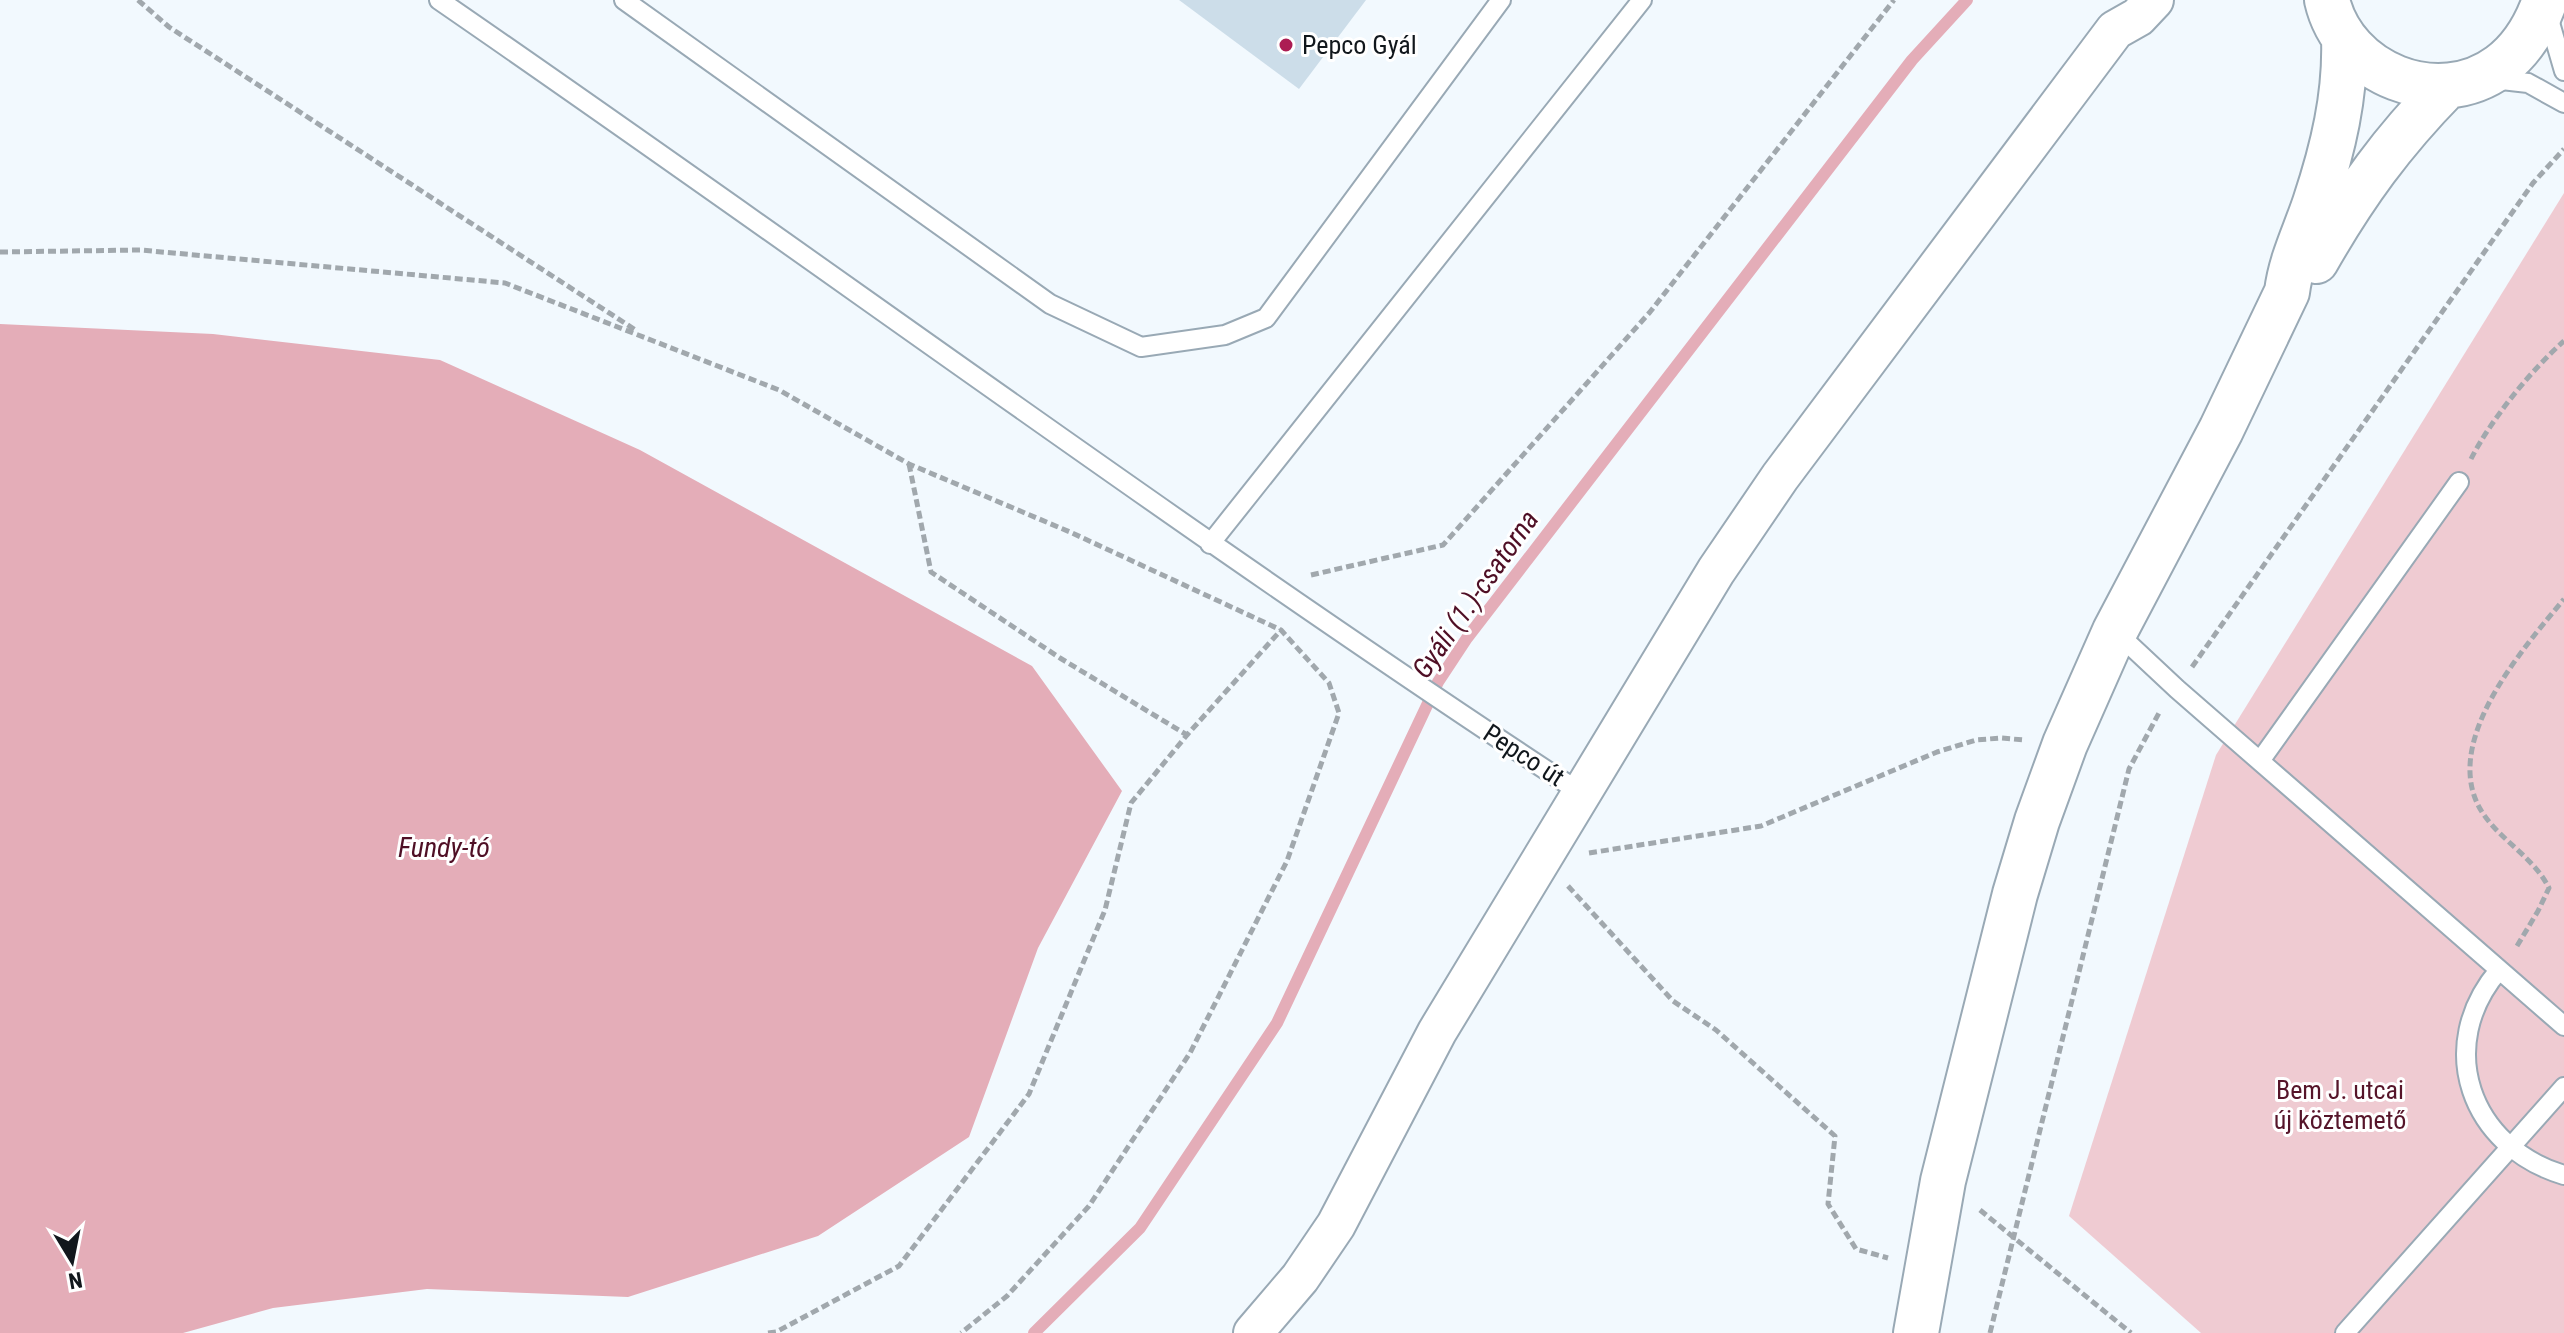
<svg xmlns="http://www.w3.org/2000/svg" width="2564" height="1333" font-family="'Roboto Condensed',sans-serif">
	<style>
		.green { fill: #efcbd2 }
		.water { fill: #e4adb8 }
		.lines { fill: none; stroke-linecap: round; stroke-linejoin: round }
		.stream { stroke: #e4adb8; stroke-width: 12 }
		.building { fill: #ccdde9 }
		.service-casing { stroke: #99a9b5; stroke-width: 22 }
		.minor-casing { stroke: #99a9b5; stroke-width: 42 }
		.secondary-casing { stroke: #99a9b5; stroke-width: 48 }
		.path { stroke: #a1a8ad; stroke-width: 5; stroke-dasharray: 8 4; stroke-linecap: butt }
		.service { stroke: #fff; stroke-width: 18 }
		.minor { stroke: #fff; stroke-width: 38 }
		.secondary { stroke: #fff; stroke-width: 44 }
		.poi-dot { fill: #ac1c53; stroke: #fff; stroke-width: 3 }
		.labels { text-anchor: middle; stroke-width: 6; stroke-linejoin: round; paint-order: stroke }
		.poi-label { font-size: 26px; fill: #11171c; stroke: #fff; text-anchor: start }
		.street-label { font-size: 26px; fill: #11171c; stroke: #fff }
		.park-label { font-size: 26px; fill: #56152a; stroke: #fff }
		.water-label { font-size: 28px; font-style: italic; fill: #4f0f25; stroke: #fff }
	</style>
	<rect width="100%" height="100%" fill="#f2f9fe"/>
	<!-- green -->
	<path class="green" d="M2564 193V1333H2201L2069 1216 2216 755Z"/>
	<!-- water -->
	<path class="water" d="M0 324 213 334 440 360 640 450 1032 666 1122 791 1038 948 969 1137 818 1236 628 1297 427 1289 273 1308 183 1333H0Z"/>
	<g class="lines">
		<!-- stream -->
		<path class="stream" d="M1034 1333 1140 1228 1277 1023 1438 682 1467 638 1912 60 1967 0"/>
	</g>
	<!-- building -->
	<path class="building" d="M1179 0H1366L1299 89Z"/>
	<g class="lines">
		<!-- service casing -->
		<g class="service-casing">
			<path id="service" d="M439 0C821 263 1193 539 1581 793
				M624 0 1050 304 1141 347 1225 335 1266 318 1501 0
				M2548 16 2564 71
				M2493 79 2528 83 2564 103
				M1210 544 1642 0
				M2115 631 2177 689 2564 1026
				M2260 761 2459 482
				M2499 970C2434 1046 2470 1147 2564 1175
				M2345 1333 2564 1087"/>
		</g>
		<!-- minor casing -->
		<g class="minor-casing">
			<path id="minor" d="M1253 1333 1300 1278 1336 1225 1437 1032 1716 571 1780 477 2115 30 2138 17 2154 0"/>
		</g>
		<!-- secondary casing -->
		<g class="secondary-casing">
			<path id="secondary" d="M2327 0C2344 74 2438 112 2500 66 2523 49 2536 26 2545 0
				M2316 261C2355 193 2392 142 2447 86
				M1916 1333 1943 1181 2015 894 2037 821 2065 744 2115 631 2221 430 2287 292C2291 260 2305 233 2315 203 2333 149 2346 95 2344 38"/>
		</g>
		<!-- path -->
		<path class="path" d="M138 0 169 27 637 331
			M0 252 140 250 505 283 779 390 909 464 1070 532 1281 630 1329 683 1339 713 1287 861 1190 1053 1089 1206 1007 1296 961 1333
			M2471 459C2490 421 2531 370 2564 341
			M909 464 931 572 1060 658 1187 735
			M1311 575 1443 545 1650 312 1894 0
			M2192 667 2533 183 2564 149
			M1589 853 1761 826 1937 752 1976 740 2001 738 2024 740
			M1568 886 1673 1001 1716 1030 1835 1136 1828 1204 1856 1249 1888 1258
			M2517 946 2538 911 2549 888C2534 858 2503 842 2484 815 2436 746 2523 649 2564 599
			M1980 1210 2131 1333
			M768 1333 776 1332 899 1266 1029 1094 1105 910 1131 803 1187 735 1281 630
			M1990 1333 2129 769 2160 711"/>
		<!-- service -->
		<use href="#service" class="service"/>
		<!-- minor -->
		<use href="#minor" class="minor"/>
		<!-- secondary -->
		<use href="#secondary" class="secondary"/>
	</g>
	<!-- markers -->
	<circle class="poi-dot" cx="1286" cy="45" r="8"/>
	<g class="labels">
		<!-- poi labels -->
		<g class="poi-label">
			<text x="1302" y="54">Pepco Gyál</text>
		</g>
		<!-- street labels -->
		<g class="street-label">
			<text transform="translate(1524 755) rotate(33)" y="9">Pepco út</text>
		</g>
		<!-- park labels -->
		<g class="park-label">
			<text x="2340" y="1099">Bem J. utcai<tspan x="2340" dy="30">új köztemető</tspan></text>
		</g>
		<!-- water labels -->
		<g class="water-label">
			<text transform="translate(1475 594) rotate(-55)" y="10">Gyáli (1.)-csatorna</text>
			<text x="444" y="857">Fundy-tó</text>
		</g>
	</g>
	<!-- north arrow -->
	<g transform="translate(72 1261) rotate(170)" stroke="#ffffff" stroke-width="6" paint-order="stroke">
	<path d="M0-6L14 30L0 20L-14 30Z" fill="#11171c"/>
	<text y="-12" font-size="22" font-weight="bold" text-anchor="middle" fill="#11171c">N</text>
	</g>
</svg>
